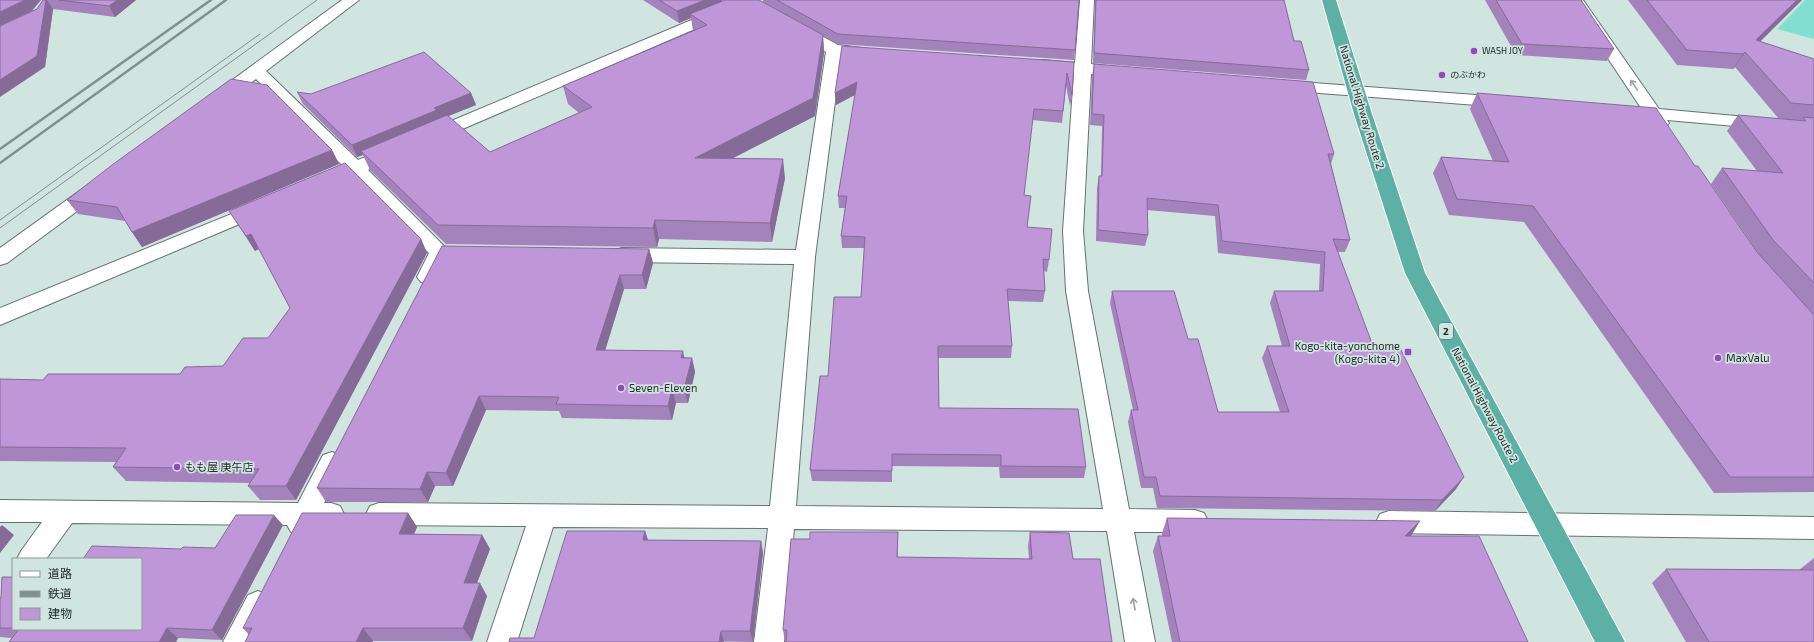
<svg xmlns="http://www.w3.org/2000/svg" width="1814" height="642" font-family="'Exo 2','Noto Sans JP',sans-serif">
	<style>
		.green { fill: #82dfcf }
		.lines { fill: none; stroke-linecap: round; stroke-linejoin: round }
		.minor-casing { stroke: #627470; stroke-width: 2 }
		.trunk-casing { stroke: #fff; stroke-width: 2 }
		.minor { fill: #fff; fill-rule: evenodd }
		.trunk { fill: #5cb0a4; fill-rule: evenodd }
		.tram { stroke: #82908d; stroke-width: 1 }
		.rail { stroke: #82908d; stroke-width: 2.5 }
		.wall { fill: #a482bb }
		.shaded-wall { fill: #866a98 }
		.building { fill: #bf97d9; stroke: #866a98 }
		.oneway { stroke: #9ca09f }
		.poi-dot { fill: #9249bc; stroke: #d0e4e0; stroke-width: 1.5 }
		.labels { text-anchor: middle; stroke-width: 3.5; stroke-linejoin: round; paint-order: stroke }
		.far-poi-label { font-size: 9px; fill: #242c2a; stroke: #d0e4e0; text-anchor: start }
		.shield { fill: #d0e4e0; stroke: #586361; stroke-width: 1 }
		.shield-label { font-size: 10px; font-weight: bold; fill: #242c2a }
		.street-label { font-size: 11px; fill: #242c2a; stroke: #d0e4e0 }
		.poi-label { font-size: 11px; fill: #242c2a; stroke: #d0e4e0; text-anchor: start }
	</style>
	<rect width="100%" height="100%" fill="#d0e4e0"/>
	<!-- green -->
	<path class="green" d="M1805 0H1814V39L1777 29Z"/>
	<g class="lines">
		<!-- minor casing -->
		<g class="minor-casing">
			<path id="minor" d="M342 0H359L266 71 358 160C371 155 387 145 400 148L403 152 400 156 368 170 450 252 435 282 428 284 421 282 417 277 429 253 352 176C341 181 330 188 317 185L315 181 317 177 343 166 256 79 225 102 219 103 213 102 210 98 213 94Z
				M738 0H756L838 45 877 50 879 53 877 56 871 58 841 55 815 257 796 506 1103 509 1066 291 1063 231 1074 73 1037 68 1035 65 1037 62 1043 60 1075 63 1080 0H1094L1091 64 1128 69 1130 72 1128 75 1122 77 1091 74 1083 231 1088 291 1129 509 1195 510 1204 513 1208 521 1204 529 1195 532H1134L1155 642H1125L1107 531 794 529 784 642H754L768 528 553 527 517 642H487L526 526 379 525 370 522 366 514 370 506 379 503 770 506 794 264 622 262 615 260 612 255 615 250 622 248 796 250 826 52 740 3Z
				M1569 0H1583L1659 109 1814 123V133L1667 120 1669 123 1666 127 1660 128 1654 127 1648 119 1625 116 1622 112 1625 108H1641Z
				M720 8 725 10 728 13 725 16 437 140 431 141 425 140 422 136 425 132Z
				M1286 81 1503 97 1509 98 1512 102 1509 106 1503 107 1280 90 1278 86 1280 82Z
				M96 182 103 184 106 188 103 192 7 263 0 265V248L89 184Z
				M261 202 268 204 271 208 268 212 0 325V308Z
				M332 452 341 455 345 462 324 503H331L340 506 344 514 340 522 331 525H313L309 532 300 535 291 532 287 525 72 523 46 559H17L21 551 42 522H0V500L298 503 323 455Z
				M1389 511 1814 517V539L1389 533 1380 530 1376 522 1380 514Z
				M258 591 268 595 272 604 253 642H223L248 595Z"/>
		</g>
		<!-- trunk casing -->
		<g class="trunk-casing">
			<path id="trunk" d="M1322 0H1336L1372 114 1425 273 1625 642H1595L1405 273 1354 114Z"/>
		</g>
		<!-- minor -->
		<use href="#minor" class="minor"/>
		<!-- trunk -->
		<use href="#trunk" class="trunk"/>
		<!-- tram -->
		<path class="tram" d="M0 220 260 34
			M0 228 317 0"/>
		<!-- rail -->
		<path class="rail" d="M0 149 211 0
			M0 163 226 0"/>
	</g>
	<!-- wall -->
	<path class="wall" d="M43 0H136L115 17 53 9 45 67 32 11 37 9Z
		M643 0H722V1L823 35 824 53 815 116 733 158 785 178 772 242 659 239 657 247 446 244 370 170 363 155 357 157 303 104 297 92 311 94 471 93 476 105 448 116 490 152 579 113 568 104 563 86 693 31 691 18 679 23Z
		M763 0H1079L1074 60 838 44 763 2Z
		M1095 0H1284L1294 41 1309 70 1306 80 1093 63Z
		M1485 0H1581L1614 49 1607 61 1516 55Z
		M1628 0H1802L1760 42 1814 59V315L1783 281 1814 315V492L1714 493 1524 222 1449 215 1433 173 1441 157 1493 161 1470 109 1477 93 1695 166 1759 254 1711 184 1722 168 1757 171 1727 131 1738 115 1779 119 1735 67 1733 69 1677 65Z
		M1074 62 1072 95 1070 106 1066 86 1062 123 1032 120 1024 195 1027 227 1049 260 1047 272 1044 271 1045 291 1043 302 1008 301 1012 346 1011 358H938L939 408 1086 467 1084 478H1000L999 467 892 466V482L812 481 810 470 828 376 861 297 864 248H842L841 236 845 208H839L838 196 855 95 836 105 835 93Z
		M1094 64 1334 154 1331 164 1350 240 1345 252H1337L1373 346 1456 489 1435 511 1157 508 1153 488H1141L1128 422 1131 410H1133L1110 303 1112 291 1188 339 1218 412H1280L1262 358 1267 346H1282L1270 303 1274 291H1319L1320 264 1218 253 1215 216 1147 210 1148 235 1145 246 1096 241 1097 188 1099 176H1101L1102 126 1090 125 1092 76Z
		M332 150 339 164 142 247 132 232 125 221 78 214 67 200Z
		M229 211 421 239 427 253 296 500H260L248 486 250 483 126 481 113 467 116 462 0 461V379L43 380 180 374 223 366 268 338 290 308 259 249 255 251Z
		M649 249 653 263 646 289H624L605 350 692 358 695 372 688 403H676L672 420 562 418 559 411 486 410 453 486H435L428 502H326L317 488Z
		M408 513 417 527 414 534 482 535 490 549 477 583 487 596 472 641H373L372 642H245L249 635 243 628Z
		M1167 518 1410 536 1528 642H1172L1153 551 1158 536H1162V533Z
		M283 525 222 640 178 638 176 642H9L12 638 0 637V599L13 577V629H141L181 549 215 548Z
		M645 531 648 540 761 541 763 553 753 642 534 638Z
		M898 532 897 557 1029 559 1028 546 1030 532 1073 559 1112 642H785L783 630 810 539Z
		M1814 558V642H1686L1652 583 1666 569 1799 570Z"/>
	<!-- shaded-wall -->
	<path class="shaded-wall" d="M25 0H41L32 11 0 26V12Z
		M46 0H47L53 9 45 67 0 97V80Z
		M117 0H136L115 17 109 6Z
		M705 0H722L723 4 690 14 691 18 679 23 677 11Z
		M1797 0H1802L1746 55 1756 40Z
		M823 35 824 53 815 116 698 176 695 158Z
		M1745 52 1735 67 1733 69 1743 54Z
		M857 82 858 93 836 105 835 93Z
		M471 93 476 105 361 151 363 155 357 157 352 145 434 108Z
		M332 150 339 164 142 247 132 232Z
		M783 159 785 178 772 242 770 223Z
		M655 220 659 239 657 247 653 228Z
		M251 234 260 248 255 251 246 236Z
		M421 239 427 253 296 500 286 486Z
		M649 249 653 263 646 289 642 275Z
		M620 275 624 289 601 364 596 350Z
		M683 351 686 366 681 358Z
		M692 358 695 372 688 403 684 389Z
		M672 389 676 403 672 420 668 406Z
		M479 396 486 410 453 486 446 473Z
		M427 472 435 486 428 502 420 489Z
		M1464 477 1456 489 1435 511 1442 500Z
		M408 513 417 527 408 548 399 534Z
		M274 515 283 525 222 640 212 630Z
		M1420 521 1411 536 1396 551 1405 536Z
		M2 525 14 535 0 553V527Z
		M645 531 649 543 643 540Z
		M898 532V546L897 571V557Z
		M482 535 490 549 472 596 464 583Z
		M761 541 763 553 753 642 750 631Z
		M480 583 487 596 472 641 463 628Z
		M167 628 178 638 176 642H159Z
		M363 628 373 641 372 642H356Z
		M721 631 724 642H719Z"/>
	<!-- building -->
	<path class="building" d="M0 0H25L0 12Z
		M43 0H46L37 56 0 80V26L37 9Z
		M59 0H117L109 6Z
		M659 0H705L677 11Z
		M725 0H759L823 35 813 98 695 158 783 159 770 223 655 220 653 228 438 225 361 151 447 115 490 152 592 107 563 86 707 25 690 14Z
		M777 0H1079L1075 50 838 34Z
		M1096 0H1284L1294 41H1301L1309 70 1094 53Z
		M1496 0H1581L1614 49 1522 44Z
		M1647 0H1797L1756 40 1814 59V105L1791 103 1745 52 1743 54 1687 50Z
		M842 46 1074 62 1072 95 1067 73 1063 111 1034 109 1024 195 1031 196 1027 227 1052 229 1049 260 1043 259 1045 291 1007 289 1012 346H938L939 408 1078 409 1086 467 1001 466V455L892 454V471L810 470 820 376H828L834 297H861L865 237 841 236 847 196H838L857 82 835 93Z
		M424 52 471 93 434 108 437 110 352 145 297 92 311 94Z
		M1094 64 1313 82 1334 154H1328L1350 240 1333 239 1373 346H1399L1464 477 1442 500 1160 496 1156 477H1144L1131 410H1138L1112 291H1174L1188 339H1198L1218 412H1289L1267 346H1290L1274 291H1323L1325 252 1222 241 1218 205 1147 198 1148 235 1098 230 1099 176H1102L1104 115 1092 114Z
		M231 79 267 85 332 150 132 232 117 207 67 200 112 165Z
		M1477 93 1656 108 1695 166H1698L1757 252 1814 315V477H1730L1533 206 1457 199 1441 157 1509 162Z
		M1738 115 1806 121 1803 117 1814 118V283L1773 240 1722 168 1783 173Z
		M345 163 421 239 286 486H248L259 469 113 467 126 448 0 447V379L43 380 48 374H180L185 367 223 366 243 338H268L290 308 251 234 246 236 229 211Z
		M442 246 649 249 642 275H620L596 350 683 351 681 358H692L684 389H672L668 406 556 404 559 397 479 396 446 473 427 472 420 489 317 488Z
		M302 513H408L399 534 482 535 464 583H480L463 628H363L356 642H245L252 628H243Z
		M236 515H274L212 630 167 628 159 642H9L19 629H141V559H83L92 546 181 549 183 547 215 548Z
		M1167 518 1420 521 1405 536H1479L1528 642H1180L1158 536H1170Z
		M567 531H645L643 540 761 541 750 631H721L719 642H509L510 638H534Z
		M810 532H898L897 557 1032 559 1030 532 1069 533 1073 559H1100L1112 642H786L787 630H783L791 539H810Z
		M1666 569 1814 570V642H1709Z
		M2 577H13V628H0V599L1 597Z"/>
	<!-- one-way arrows -->
	<defs><path id="oneway-shaft" d="M-6 0H5M1.5-3L5.5 0L1.5 3" fill="none" stroke-width="1.6" stroke-linecap="round" stroke-linejoin="round"/></defs>
	<g class="oneway">
		<use href="#oneway-shaft" transform="translate(1634 85) rotate(-124)"/>
		<use href="#oneway-shaft" transform="translate(1134 604) rotate(-100)"/>
	</g>
	<!-- markers -->
	<g class="poi-dot">
		<circle cx="1474" cy="51" r="4"/>
		<circle cx="1442" cy="75" r="4"/>
		<rect x="1404" y="348" width="8" height="8" rx="2"/>
		<circle cx="1718" cy="358" r="4"/>
		<circle cx="621" cy="388" r="4"/>
		<circle cx="177" cy="467" r="4"/>
	</g>
	<g class="labels">
		<!-- far-poi labels -->
		<g class="far-poi-label">
			<text x="1482" y="54">WASH JOY</text>
			<text x="1450" y="78">のぶかわ</text>
		</g>
		<!-- shield labels -->
		<rect class="shield" x="1439" y="323" width="14" height="16" rx="3"/>
		<g class="shield-label">
			<text x="1446" y="335">2</text>
		</g>
		<!-- street labels -->
		<g class="street-label">
			<text transform="translate(1362 107) rotate(73)" y="4">National Highway Route 2</text>
			<text transform="translate(1485 405) rotate(62)" y="4">National Highway Route 2</text>
		</g>
		<!-- poi labels -->
		<g class="poi-label">
			<text x="1400" y="350" text-anchor="end">Kogo-kita-yonchome<tspan x="1400" dy="13">(Kogo-kita 4)</tspan></text>
			<text x="1726" y="362">MaxValu</text>
			<text x="629" y="392">Seven-Eleven</text>
			<text x="185" y="471">もも屋 庚午店</text>
		</g>
	</g>
	<!-- legend -->
	<rect x="12" y="558" width="130" height="72" fill="#d0e4e0" stroke="#8b9a97"/>
	<rect x="20" y="571" width="20" height="6" fill="#ffffff" stroke="#8b9a97"/>
	<text x="48" y="578" font-size="12" fill="#242c2a">道路</text>
	<rect x="20" y="591" width="20" height="6" fill="#82908d" stroke="#8b9a97"/>
	<text x="48" y="598" font-size="12" fill="#242c2a">鉄道</text>
	<rect x="20" y="608" width="20" height="12" fill="#bf97d9" stroke="#8b9a97"/>
	<text x="48" y="618" font-size="12" fill="#242c2a">建物</text>
</svg>
